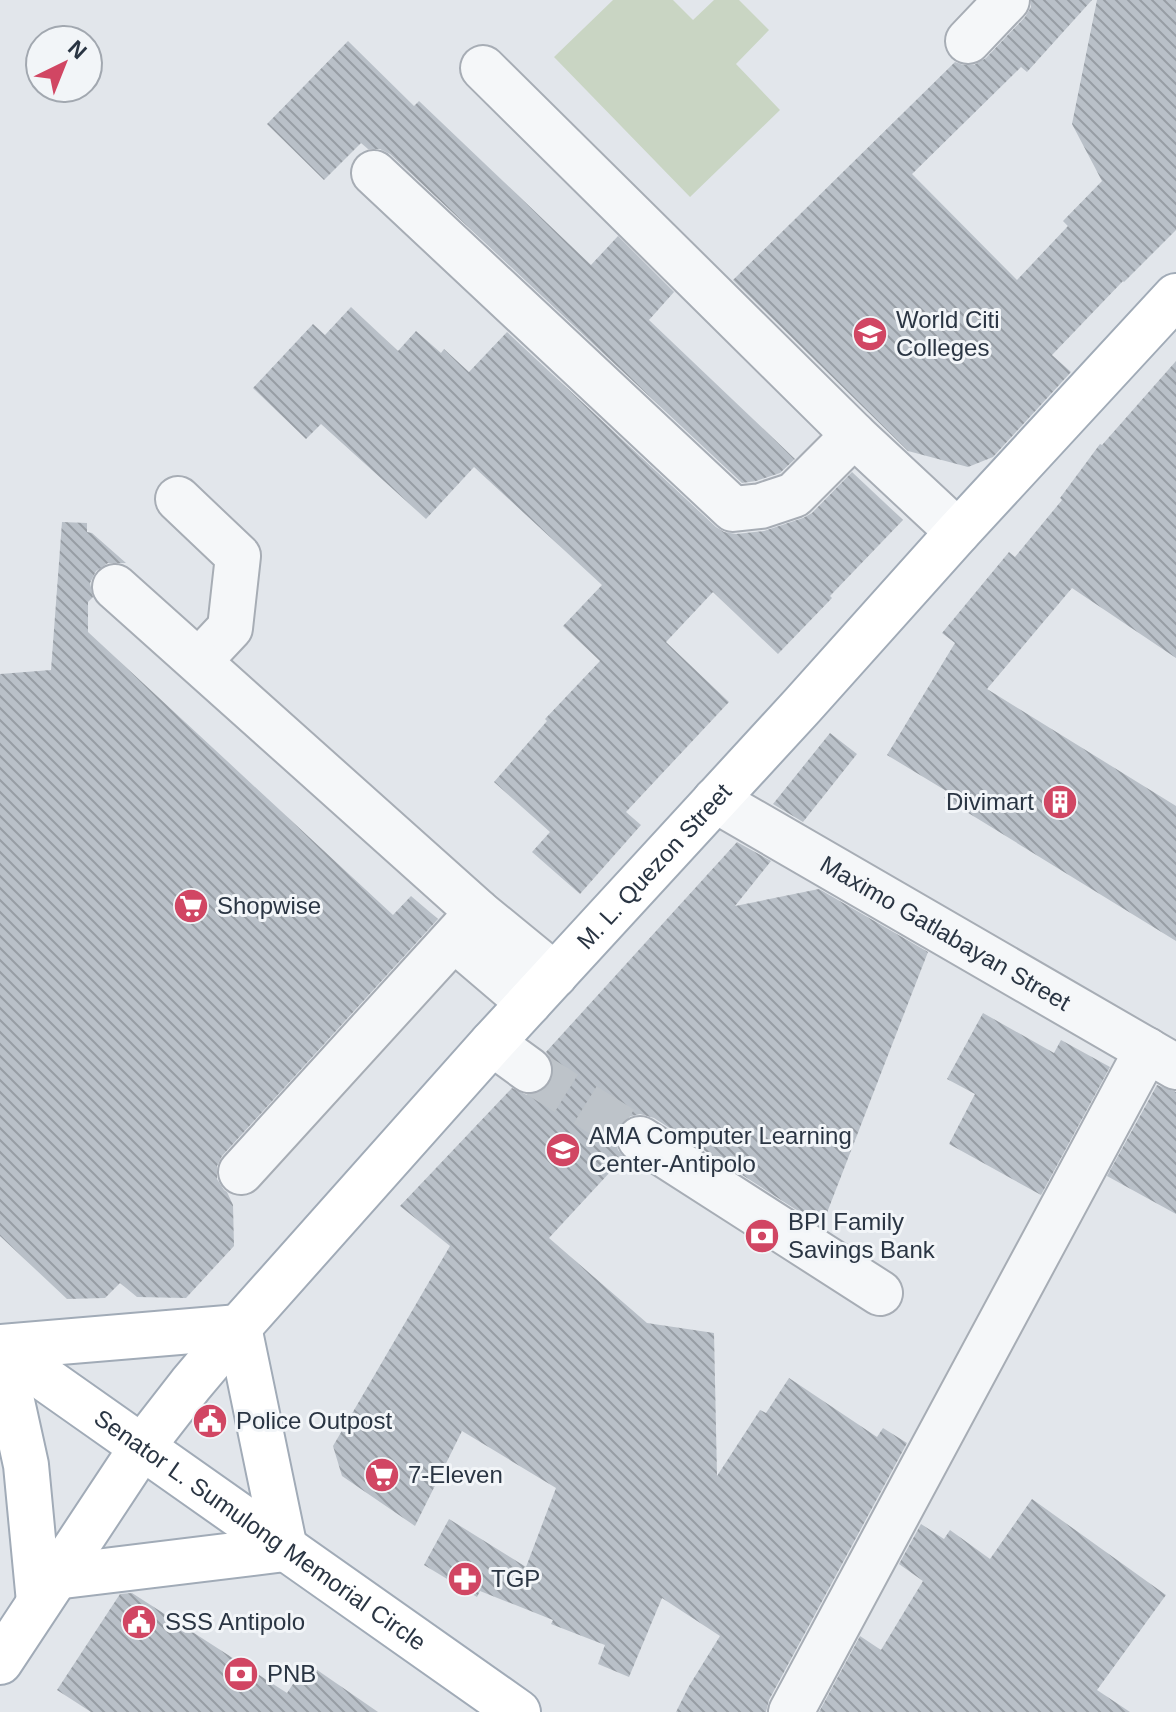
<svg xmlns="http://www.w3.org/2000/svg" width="1176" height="1712" font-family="Arial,sans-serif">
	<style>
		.green { fill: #c9d5c3 }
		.building { fill: url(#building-back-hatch) }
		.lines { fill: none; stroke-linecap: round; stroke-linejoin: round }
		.minor-tunnel { stroke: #bdc3c9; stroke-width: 44; stroke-dasharray: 44 22; stroke-linecap: butt }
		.minor-casing { stroke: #a7adb5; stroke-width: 48 }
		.major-casing { stroke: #a1abb7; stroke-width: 48 }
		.minor { stroke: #f5f7f9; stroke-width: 44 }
		.major { stroke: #fff; stroke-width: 44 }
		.labels { text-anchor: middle; stroke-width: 6; stroke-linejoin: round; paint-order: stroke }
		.poi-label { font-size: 24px; fill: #2a3543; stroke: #f2f5f8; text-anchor: start }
		.street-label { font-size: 24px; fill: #2a3543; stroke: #f2f5f8 }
	</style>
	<defs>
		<pattern id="building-back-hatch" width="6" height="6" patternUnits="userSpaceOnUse" patternTransform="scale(2)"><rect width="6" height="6" fill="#b9c0c8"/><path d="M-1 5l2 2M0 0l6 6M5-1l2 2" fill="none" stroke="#979da4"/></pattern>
	</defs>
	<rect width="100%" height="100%" fill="#e2e6eb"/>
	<!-- green -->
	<path class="green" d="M613 0H673L693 20 714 0H739L769 30 736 64 780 110 690 197 554 57Z"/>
	<!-- building -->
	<path class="building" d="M1031 0H1092L1027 72 1021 67 912 174 1017 280 1068 226 1063 221 1102 181 1072 124 1097 0H1176V230L1124 282 1123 281 1052 355 1071 372 993 457 968 467 908 451 733 280 955 62 963 65H974L986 58 1025 17 1031 7Z
		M348 41 414 106 419 101 591 265 618 236 674 292 649 320 795 459 780 473 756 481 742 483 390 154 380 149H368L361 143 324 180 267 124Z
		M351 307 398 351 416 331 441 353 444 349 469 372 507 332 716 527 724 532 736 534 764 531 803 518 812 513 852 472 903 520 830 596 832 598 778 654 713 592 666 642 729 702 626 812 641 825 580 894 532 852 550 832 494 782 547 721 545 719 600 661 563 626 602 585 474 467 426 519 321 424 306 439 253 388 313 324 325 335Z
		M1176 361V658L1072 588 987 689 1176 806V941L944 798 948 792 887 755 955 643 942 633 1009 552 1015 557 1062 500 1060 498 1100 444 1102 445Z
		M62 522 87 523V532L92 533 126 563H108L96 571 90 583 93 597 88 602V632L393 915 411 896 438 919 222 1156 217 1166V1179L224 1190 227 1192 233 1205 234 1246 186 1298 137 1297 120 1283 105 1298 67 1299 0 1236V674L51 670Z
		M830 733 857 754 803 822 773 804Z
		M737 842 771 861 735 906 819 889 928 952 823 1223 795 1209 654 1118 640 1114 628 1117 619 1126 615 1139 618 1150 624 1157 549 1238 647 1323 714 1333 717 1476 760 1410 766 1413 789 1378 877 1437 883 1428 907 1443 769 1700 766 1712H676L689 1686 720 1636 662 1598 629 1677 598 1664 605 1645 551 1624 553 1620 480 1591 477 1597 424 1565 449 1519 526 1567 556 1488 462 1431 415 1526 342 1476 333 1446 450 1246 400 1206 512 1088 527 1095 540 1092 549 1085 554 1072 552 1061 546 1052Z
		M983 1013 1054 1053 1061 1040 1110 1067 1041 1195 949 1144 975 1094 947 1079Z
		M1157 1085 1176 1092V1214L1107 1176Z
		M1032 1499 1166 1595 1097 1690 1130 1712H819L860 1636 881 1650 923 1581 899 1564 921 1524 944 1539 950 1530 990 1559Z
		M132 1593 287 1693 307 1663 378 1712H91L57 1690 120 1594Z"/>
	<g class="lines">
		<!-- minor-tunnel -->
		<path class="minor-tunnel" d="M529 1070 640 1139"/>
		<!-- minor casing -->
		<g class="minor-casing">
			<g id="minor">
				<path d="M968 41 1007 0"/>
				<path d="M483 68 854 435 958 532"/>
				<path d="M374 173 733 509 761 506 794 495 854 435"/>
				<path d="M178 499 238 556 230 628 199 661"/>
				<path d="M115 587 478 912 555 975"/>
				<path id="s1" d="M715 800 1176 1067"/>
				<path d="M454 939 529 1003"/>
				<path d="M492 1043 529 1070"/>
				<path d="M640 1139 880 1293"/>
				<path d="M241 1172 478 912"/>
				<path d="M791 1712 1147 1050"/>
			</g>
		</g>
		<!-- major casing -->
		<g class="major-casing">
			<g id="major">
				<path d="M239 1327 285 1549"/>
				<path id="s2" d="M0 1347 518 1712"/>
				<path d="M0 1347 26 1465 39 1602"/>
				<path d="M0 1347 239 1327"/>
				<path d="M55 1577 285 1549"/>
				<path id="s3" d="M0 1662 142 1447 191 1384 239 1327 492 1043 802 706 958 532 1176 296"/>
			</g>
		</g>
		<!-- minor -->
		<use href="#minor" class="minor"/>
		<!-- major -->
		<use href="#major" class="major"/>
	</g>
	<!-- icons -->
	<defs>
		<g id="university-disc" transform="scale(1.8)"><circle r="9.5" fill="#d14663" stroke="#f2f5f8"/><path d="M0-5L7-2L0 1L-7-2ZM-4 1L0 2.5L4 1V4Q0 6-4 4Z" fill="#fff"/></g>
		<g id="building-disc" transform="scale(1.8)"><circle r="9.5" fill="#d14663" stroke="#f2f5f8"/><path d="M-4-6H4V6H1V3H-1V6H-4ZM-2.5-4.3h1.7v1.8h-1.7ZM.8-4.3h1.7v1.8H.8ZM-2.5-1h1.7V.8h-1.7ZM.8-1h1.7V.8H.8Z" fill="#fff"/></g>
		<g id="supermarket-disc" transform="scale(1.8)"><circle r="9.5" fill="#d14663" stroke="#f2f5f8"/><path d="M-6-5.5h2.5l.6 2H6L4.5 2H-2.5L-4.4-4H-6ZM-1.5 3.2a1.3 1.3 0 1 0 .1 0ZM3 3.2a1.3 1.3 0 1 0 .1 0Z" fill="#fff"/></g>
		<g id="school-disc" transform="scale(1.8)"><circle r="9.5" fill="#d14663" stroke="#f2f5f8"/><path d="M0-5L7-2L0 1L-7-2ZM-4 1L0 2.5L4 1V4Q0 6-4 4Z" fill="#fff"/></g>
		<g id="bank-disc" transform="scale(1.8)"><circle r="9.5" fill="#d14663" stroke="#f2f5f8"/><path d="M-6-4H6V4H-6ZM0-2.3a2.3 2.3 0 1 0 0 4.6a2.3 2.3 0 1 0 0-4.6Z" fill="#fff"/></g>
		<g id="civic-disc" transform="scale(1.8)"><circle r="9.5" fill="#d14663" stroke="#f2f5f8"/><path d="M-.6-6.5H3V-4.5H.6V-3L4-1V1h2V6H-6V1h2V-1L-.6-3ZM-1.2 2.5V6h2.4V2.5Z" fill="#fff"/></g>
		<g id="pharmacy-disc" transform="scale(1.8)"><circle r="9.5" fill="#d14663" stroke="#f2f5f8"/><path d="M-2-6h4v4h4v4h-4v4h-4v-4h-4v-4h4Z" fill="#fff"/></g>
	</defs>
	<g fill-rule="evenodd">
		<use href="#university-disc" x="870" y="334"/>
		<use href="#building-disc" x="1060" y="802"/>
		<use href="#supermarket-disc" x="191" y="906"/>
		<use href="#school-disc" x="563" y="1150"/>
		<use href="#bank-disc" x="762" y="1236"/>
		<use href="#civic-disc" x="210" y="1421"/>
		<use href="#supermarket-disc" x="382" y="1475"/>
		<use href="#pharmacy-disc" x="465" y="1579"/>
		<use href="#civic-disc" x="139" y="1622"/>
		<use href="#bank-disc" x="241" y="1674"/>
	</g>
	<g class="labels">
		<!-- poi labels -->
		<g class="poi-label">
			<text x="896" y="328">World Citi<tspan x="896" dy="28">Colleges</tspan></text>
			<text x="1034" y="810" text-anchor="end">Divimart</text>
			<text x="217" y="914">Shopwise</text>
			<text x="589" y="1144">AMA Computer Learning<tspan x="589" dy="28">Center-Antipolo</tspan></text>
			<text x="788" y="1230">BPI Family<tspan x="788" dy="28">Savings Bank</tspan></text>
			<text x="236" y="1429">Police Outpost</text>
			<text x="408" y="1483">7-Eleven</text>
			<text x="491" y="1587">TGP</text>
			<text x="165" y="1630">SSS Antipolo</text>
			<text x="267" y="1682">PNB</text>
		</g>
		<!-- street labels -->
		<g class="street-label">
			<text dy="8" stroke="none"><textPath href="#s3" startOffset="1032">M. L. Quezon Street</textPath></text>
			<text dy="8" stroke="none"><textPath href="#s1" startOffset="266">Maximo Gatlabayan Street</textPath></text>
			<text dy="8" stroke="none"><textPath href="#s2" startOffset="318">Senator L. Sumulong Memorial Circle</textPath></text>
		</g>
	</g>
	<!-- north arrow -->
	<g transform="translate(64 64) rotate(43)"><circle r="38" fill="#f2f5f8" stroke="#a2a8b0" stroke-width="2"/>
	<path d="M0-6L14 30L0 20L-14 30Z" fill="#d14663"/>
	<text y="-12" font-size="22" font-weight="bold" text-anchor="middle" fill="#2a3543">N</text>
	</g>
</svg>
